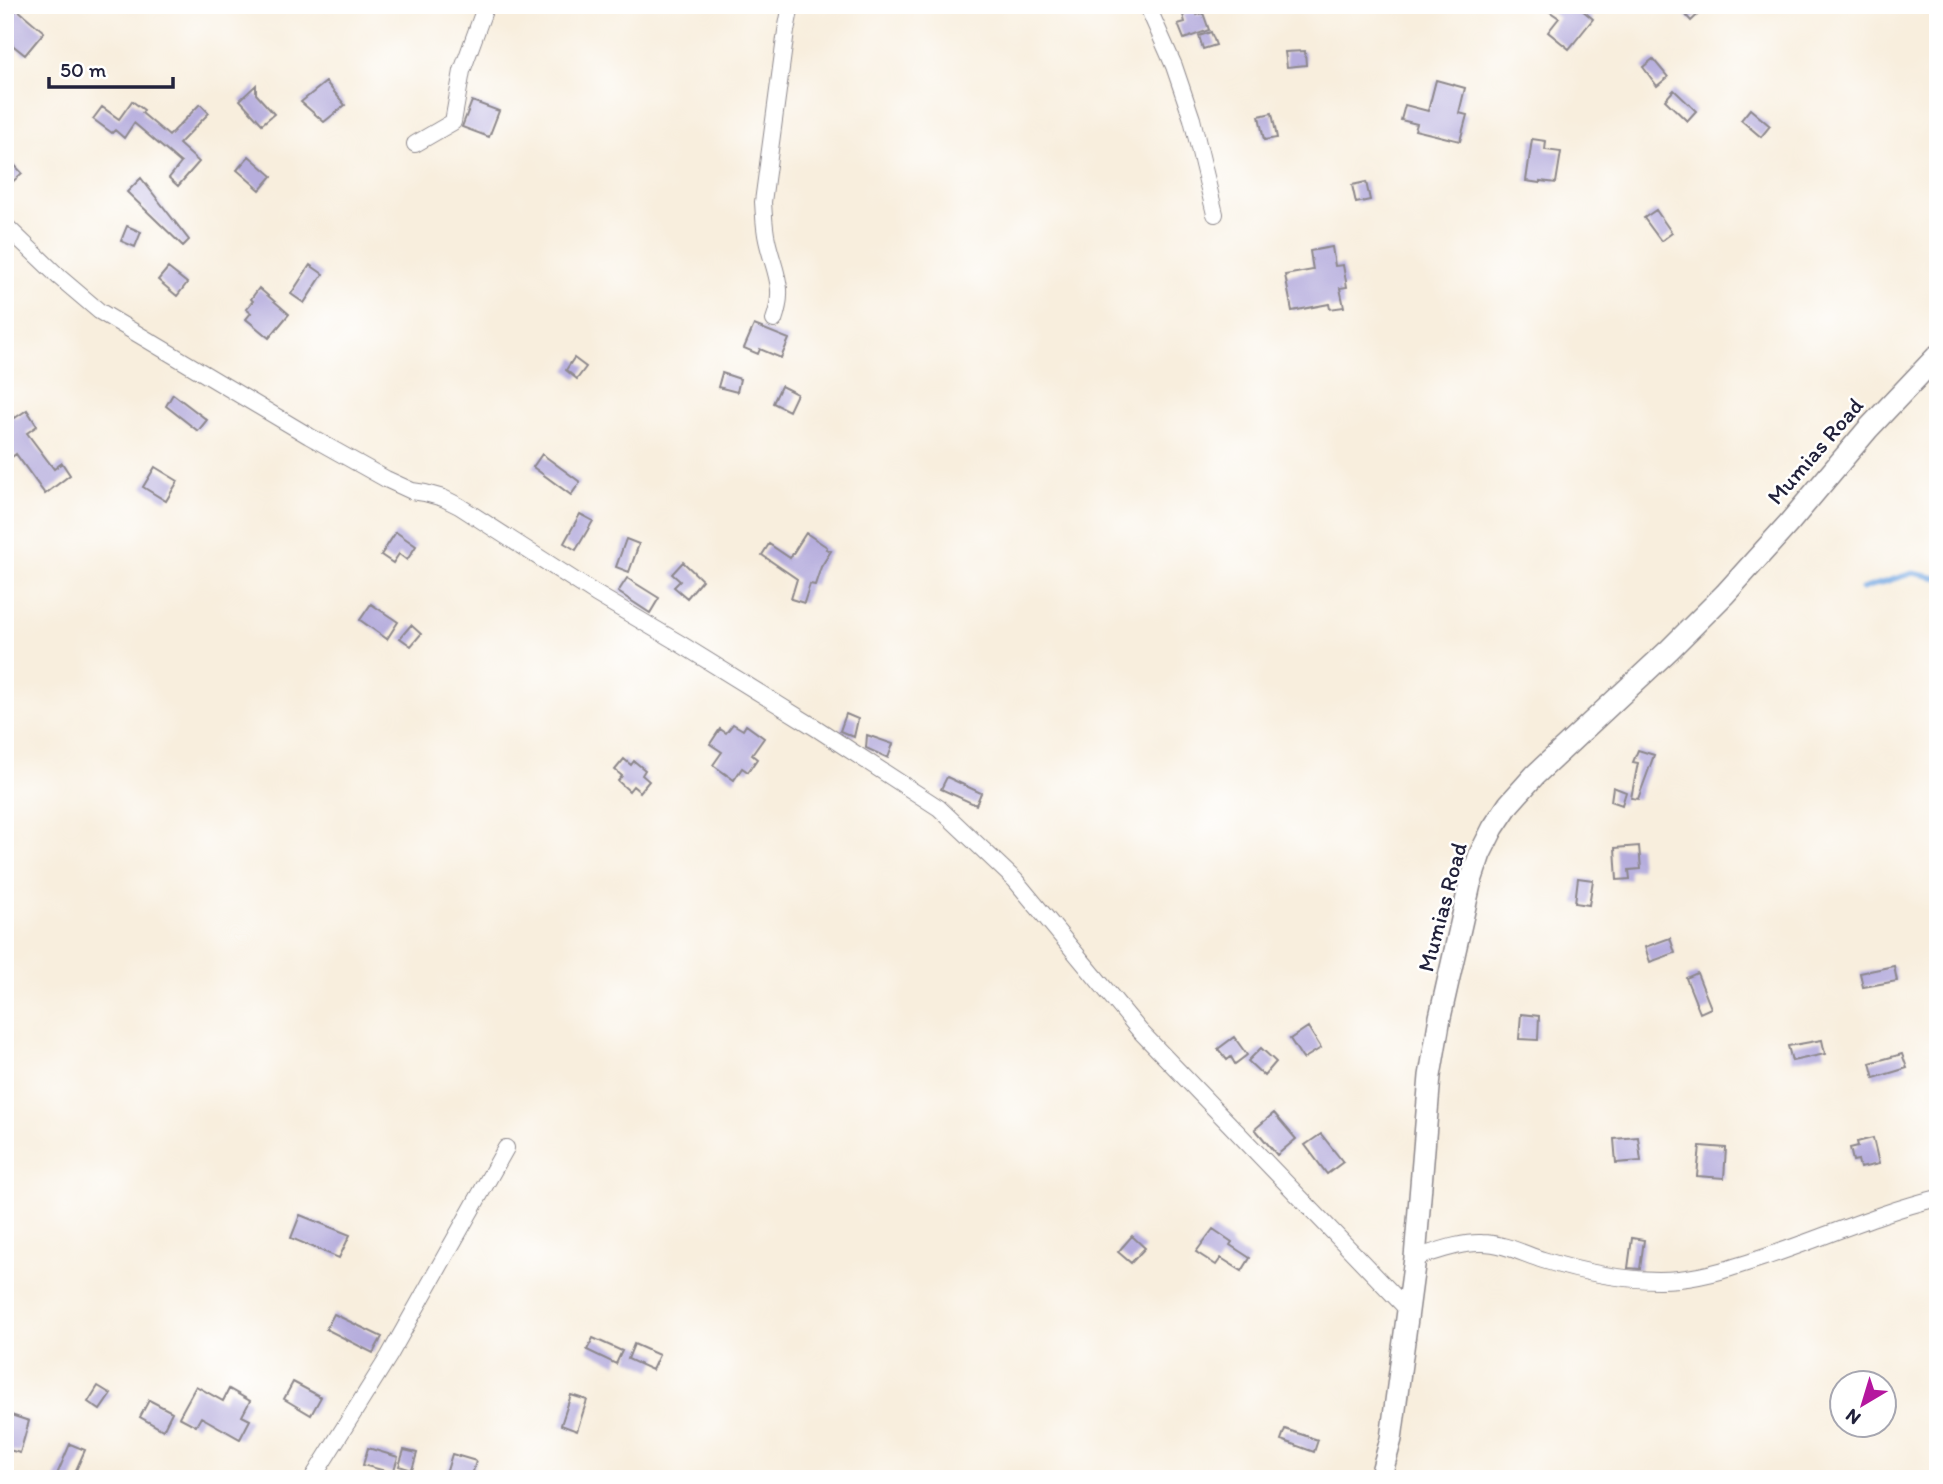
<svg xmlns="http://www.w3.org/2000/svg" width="1943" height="1484" font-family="Itim,sans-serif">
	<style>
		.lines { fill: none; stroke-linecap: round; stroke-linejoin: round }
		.stream { stroke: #74a8e1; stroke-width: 5 }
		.building { fill: #b6addd }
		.street-casing { stroke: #8d888c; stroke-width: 18 }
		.secondary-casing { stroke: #8d888c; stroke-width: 24 }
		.street { stroke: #fff; stroke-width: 16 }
		.secondary { stroke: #fff; stroke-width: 21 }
		.labels { text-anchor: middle; stroke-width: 5; stroke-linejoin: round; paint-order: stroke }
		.street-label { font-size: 23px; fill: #22223b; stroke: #fff }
	</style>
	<rect width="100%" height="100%" fill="#fff"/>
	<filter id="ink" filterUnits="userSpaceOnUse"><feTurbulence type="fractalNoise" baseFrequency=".0143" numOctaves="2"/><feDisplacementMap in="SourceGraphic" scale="14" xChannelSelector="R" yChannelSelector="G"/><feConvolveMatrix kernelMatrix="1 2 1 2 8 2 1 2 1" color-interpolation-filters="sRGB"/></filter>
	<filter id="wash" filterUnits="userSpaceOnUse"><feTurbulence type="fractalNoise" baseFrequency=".00686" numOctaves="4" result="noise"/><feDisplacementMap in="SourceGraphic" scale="28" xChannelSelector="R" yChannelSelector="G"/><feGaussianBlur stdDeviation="1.57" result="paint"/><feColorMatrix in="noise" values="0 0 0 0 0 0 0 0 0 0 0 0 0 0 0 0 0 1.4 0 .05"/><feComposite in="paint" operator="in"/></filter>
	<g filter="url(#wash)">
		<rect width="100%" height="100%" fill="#f8eedd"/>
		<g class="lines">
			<!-- stream -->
			<path class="stream" d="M1862 589 1913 573 1938 578"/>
		</g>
		<g id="blocks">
			<!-- building -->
			<path class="building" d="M1540 5H1576L1593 19 1569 49 1548 32 1559 18Z
				M1677 5H1708L1691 21Z
				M17 9 44 32 25 55 5 39V23Z
				M1195 10 1197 15 1203 13 1209 30 1184 39 1178 24 1185 22 1183 15Z
				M1211 32 1216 45 1203 49 1199 36Z
				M1305 51 1306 65 1287 67 1285 52Z
				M1653 59 1668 77 1657 86 1643 67Z
				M1436 80 1465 88 1459 113 1467 115 1460 141 1415 130 1417 124 1401 120 1405 105 1428 111Z
				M326 82 345 105 324 122 301 102Z
				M256 85V94L274 114 262 124 240 100Z
				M1674 90 1696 111 1687 121 1665 100Z
				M132 101 144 110 142 113 169 136 200 104 209 113 179 144 199 162 178 186 169 178 181 163 134 123 124 138 115 130 112 133 93 119 102 107 119 119Z
				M472 101 499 111 489 137 462 127Z
				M1750 109 1770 126 1761 137 1741 120Z
				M1272 113 1277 138 1264 140 1259 116Z
				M1532 139 1546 141 1545 150 1561 152 1556 183 1540 181V183L1526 181Z
				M5 155 22 173 5 189Z
				M249 156 272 176 260 190 237 170Z
				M141 178 189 240 183 246 127 192Z
				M1366 182 1370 200 1356 203 1352 185Z
				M1656 210 1672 233 1661 241 1644 218Z
				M127 226 141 232 135 247 121 241Z
				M1332 247 1335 266 1343 265 1347 287 1340 288 1344 307 1330 309 1329 304 1292 311 1285 275 1313 270 1310 251Z
				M310 265 323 274 304 303 291 294Z
				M168 268 187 283 177 296 158 280Z
				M259 288 289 314 269 338 246 319 251 313 246 309 253 301 251 299Z
				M754 325 789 339 781 358 760 349 758 354 744 348Z
				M574 358 586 367 577 379 566 370Z
				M722 373 740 379 737 392 718 387Z
				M781 386 797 394 789 411 773 403Z
				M173 394 207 420 198 431 166 406Z
				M5 406 15 418 27 410 37 426 27 433 54 469 62 463 70 475 45 494 16 454 5 462Z
				M542 454 580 482 571 495 533 467Z
				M155 467 178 481 166 501 143 487Z
				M580 514 593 521 576 550 564 543Z
				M396 532 416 546 407 560 399 554 393 563 381 555Z
				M806 533 827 547 826 549 831 551 821 567 815 585 810 584 804 603 791 599 797 579 762 555 769 544 790 558Z
				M626 539 639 544 629 572 616 567Z
				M683 562 702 580 687 598 674 587 680 581 672 574Z
				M627 578 659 598 650 613 618 592Z
				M371 604 398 622 387 639 360 620Z
				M411 625 421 634 411 646 400 638Z
				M846 714 858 719 854 737 840 731Z
				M733 724 743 730 746 725 764 738 752 755 757 759 748 772 742 768 734 780 713 765 722 752 710 744 720 729 726 733Z
				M867 735 893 744 888 758 866 748Z
				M1638 750 1654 755 1638 799 1631 798 1638 763 1633 762Z
				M624 759 631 765 634 761 645 770 642 775 649 781 640 792 633 786 629 791 618 781 622 776 615 770Z
				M947 777 981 793 976 805 941 789Z
				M1613 787 1626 792 1622 805 1611 801Z
				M1639 846 1641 869 1629 870 1630 879 1617 880 1615 848Z
				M1578 878 1593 880 1589 905 1575 903Z
				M1670 938 1675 953 1650 962 1645 947Z
				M1894 966 1897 981 1863 987 1860 973Z
				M1697 973 1711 1008 1700 1013 1686 978Z
				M1521 1014 1539 1016 1538 1040 1519 1039Z
				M1308 1027 1321 1048 1303 1059 1290 1039Z
				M1234 1037 1247 1055 1235 1064 1231 1057 1227 1060 1218 1049Z
				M1822 1040 1825 1054 1792 1061 1788 1046Z
				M1261 1048 1276 1062 1264 1076 1248 1061Z
				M1902 1054 1907 1068 1874 1078 1870 1063Z
				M1274 1113 1296 1139 1277 1155 1255 1129Z
				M1321 1134 1343 1162 1327 1174 1305 1145Z
				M1638 1137 1641 1161 1616 1163 1614 1139Z
				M1873 1138 1879 1164 1860 1168 1858 1160 1853 1161 1850 1148 1858 1146 1857 1142Z
				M1700 1146 1726 1148 1724 1178 1697 1176Z
				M300 1215 350 1235 339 1258 291 1238Z
				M1213 1229 1232 1242 1230 1245 1250 1258 1242 1271 1221 1258 1216 1265 1196 1252Z
				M1132 1236 1145 1248 1131 1263 1118 1252Z
				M1632 1238 1644 1240 1640 1269 1628 1268Z
				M334 1314 382 1337 373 1353 326 1329Z
				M593 1338 622 1351 616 1364 587 1350Z
				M634 1344 659 1355 652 1370 628 1359Z
				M293 1382 321 1397 311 1415 284 1399Z
				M98 1386 111 1394 100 1410 88 1402Z
				M196 1386 223 1401 229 1389 250 1401 242 1416 250 1420 240 1439 201 1417 196 1426 179 1417Z
				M571 1395 587 1400 577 1431 561 1425Z
				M149 1400 172 1412 163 1430 140 1417Z
				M5 1413 29 1421 20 1453 5 1449Z
				M1285 1429 1318 1440 1314 1452 1281 1440Z
				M70 1444 85 1450 72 1479H55Z
				M368 1448 398 1457 393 1473 363 1465Z
				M404 1450 417 1453 412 1470 399 1466Z
				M452 1454 476 1461 471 1479H461L446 1474Z"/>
		</g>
	</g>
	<g filter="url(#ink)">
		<use href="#blocks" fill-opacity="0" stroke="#8d888c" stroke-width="2"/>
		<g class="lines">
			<!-- street casing -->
			<g class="street-casing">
				<path id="street" d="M1147 5 1174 66 1192 119 1215 214
					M415 144 453 122 462 71 486 5
					M5 225 59 277 99 311 309 436 386 479 412 491 425 493 443 498 459 506 596 594 679 643 816 728 939 808 1015 880 1140 1031 1408 1310
					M774 320C786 286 774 272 767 240 764 227 764 215 763 202L786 31 791 5
					M1415 1258C1436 1252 1460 1242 1482 1243 1503 1243 1524 1254 1543 1260 1588 1274 1633 1283 1679 1279 1708 1276 1735 1267 1762 1258 1820 1239 1879 1212 1938 1198
					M312 1479 389 1356 506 1148"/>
			</g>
			<!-- secondary casing -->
			<g class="secondary-casing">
				<path id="secondary" d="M1380 1479 1391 1439 1415 1258 1430 1076 1440 1017 1470 884 1480 854 1493 828 1509 804 1535 775 1669 650 1725 594 1789 523 1868 429 1938 355"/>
			</g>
			<!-- street -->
			<use href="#street" class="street"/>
			<!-- secondary -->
			<use href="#secondary" class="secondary"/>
		</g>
	</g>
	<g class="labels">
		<!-- street labels -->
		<g class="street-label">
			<text transform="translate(1815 451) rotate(-49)" y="8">Mumias Road</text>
			<text transform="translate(1442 907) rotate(-75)" y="8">Mumias Road</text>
		</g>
	</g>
	<!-- margin -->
	<rect width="1943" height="1484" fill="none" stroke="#fff" stroke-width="28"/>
	<!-- north arrow -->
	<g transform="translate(1863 1404) rotate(218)"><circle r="33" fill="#ffffff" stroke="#a7a7b1" stroke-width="2"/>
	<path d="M0-5L12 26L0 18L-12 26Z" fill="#b5179e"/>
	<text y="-10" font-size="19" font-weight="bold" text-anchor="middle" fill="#22223b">N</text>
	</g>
	<!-- scale -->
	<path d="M49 77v10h124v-10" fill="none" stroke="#22223b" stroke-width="3.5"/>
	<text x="60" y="77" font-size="21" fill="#22223b" stroke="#ffffff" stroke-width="5" paint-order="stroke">50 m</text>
</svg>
